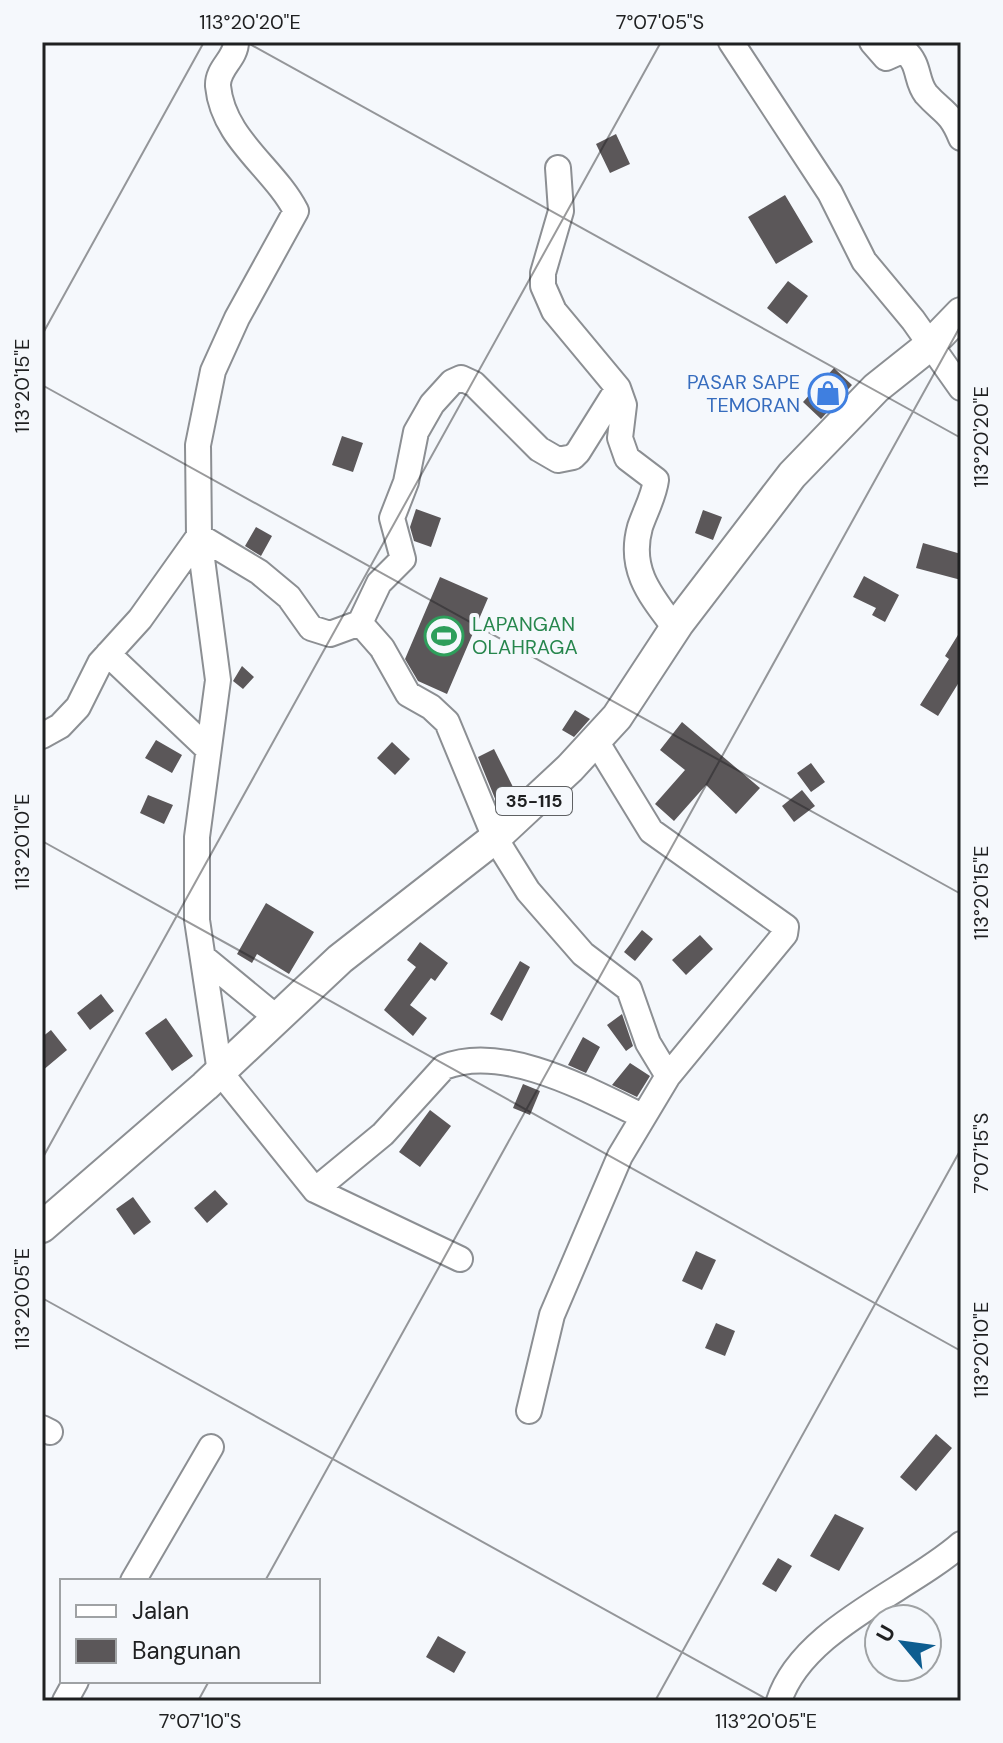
<svg xmlns="http://www.w3.org/2000/svg" width="1003" height="1743" font-family="'DM Sans',sans-serif">
	<style>
		.building { fill: #5b5759 }
		.lines { fill: none; stroke-linecap: round; stroke-linejoin: round }
		.minor-casing { stroke: #8c8f93; stroke-width: 28 }
		.major-casing { stroke: #8c8f93; stroke-width: 34 }
		.minor { stroke: #fff; stroke-width: 24 }
		.major { stroke: #fff; stroke-width: 30 }
		.ticks { fill: none; stroke: #1f2021; stroke-width: 2; stroke-opacity: 0.45 }
		.labels { text-anchor: middle; stroke-width: 8; stroke-linejoin: round; paint-order: stroke }
		.shield { fill: #f5f8fc; stroke: #5f6163; stroke-width: 2 }
		.shield-label { font-size: 18px; font-weight: bold; fill: #1f2021 }
		.shop-label { font-size: 20px; fill: #366cbe; stroke: #f5f8fc; text-anchor: end }
		.leisure-label { font-size: 20px; fill: #27864d; stroke: #f5f8fc; text-anchor: start }
		.neatline { fill: none; stroke: #1f2021; stroke-width: 3 }
		.ticks-label { font-size: 20px; text-anchor: middle; fill: #1f2021 }
	</style>
	<rect width="100%" height="100%" fill="#f5f8fc"/>
	<!-- building -->
	<path class="building" d="M616 134 630 164 610 173 596 144Z
		M785 195 813 242 776 264 748 217Z
		M788 281 808 296 787 324 767 308Z
		M834 368 852 385 821 419 803 402Z
		M342 436 363 443 353 472 332 465Z
		M416 509 441 518 431 547 414 541 410 527Z
		M703 510 722 517 713 540 695 533Z
		M256 527 272 536 261 556 245 546Z
		M923 543 961 554V580L916 568Z
		M864 576 899 595 885 622 872 615 876 608 853 597Z
		M440 577 488 598 447 694 418 681 405 659Z
		M961 630V679L938 716 920 705 949 659 945 656Z
		M242 666 254 677 243 689 233 681Z
		M575 710 590 719 574 737 562 730Z
		M682 722 760 788 736 814 706 785 674 821 655 804 685 770 660 750Z
		M156 740 182 755 172 773 145 758Z
		M392 742 410 759 395 775 377 758Z
		M494 749 515 791 496 801 478 757Z
		M811 763 825 782 811 792 797 773Z
		M802 790 815 806 794 822 782 806Z
		M148 795 173 805 164 824 140 813Z
		M266 903 314 932 289 974 257 954 252 963 237 954Z
		M642 930 653 939 635 961 624 952Z
		M700 935 713 949 686 975 672 960Z
		M420 942 448 963 435 981 431 978 410 1005 427 1018 413 1036 384 1010 416 967 407 960Z
		M520 961 530 967 502 1021 490 1014Z
		M101 994 114 1011 90 1030 77 1013Z
		M622 1014 633 1046 626 1051 607 1025Z
		M166 1018 193 1056 172 1071 145 1033Z
		M51 1030 67 1050 42 1071V1037Z
		M583 1037 600 1047 586 1073 568 1065Z
		M630 1063 650 1076 637 1097 612 1085Z
		M523 1084 540 1091 530 1115 513 1108Z
		M430 1110 451 1126 420 1167 399 1152Z
		M215 1190 228 1204 207 1223 194 1208Z
		M133 1197 151 1222 134 1235 116 1209Z
		M696 1251 716 1260 702 1290 682 1281Z
		M716 1323 735 1331 725 1356 705 1348Z
		M936 1434 952 1448 916 1491 900 1477Z
		M835 1514 864 1528 839 1571 810 1556Z
		M778 1558 792 1566 776 1592 762 1584Z
		M438 1636 466 1652 454 1673 426 1657Z"/>
	<g class="lines">
		<!-- minor casing -->
		<g class="minor-casing">
			<path id="minor" d="M236 42C236 59 217 68 218 86 223 139 274 168 296 211L237 318 213 371 198 445 199 536 218 680 197 837V920L220 1072 315 1190 460 1259
				M731 42 830 193 864 261 913 320 961 388
				M872 42 886 58 904 50C921 65 915 80 926 94 943 113 950 111 961 138
				M558 168 561 211 543 273V286L554 311 618 388 624 405 620 438 627 458 656 480C654 496 645 512 640 527 628 570 651 596 675 628
				M360 623 379 583 403 559 392 518 406 482 416 432 432 404 452 382 461 378 474 384 539 449 558 460 573 457 578 452 618 388
				M108 654 208 749
				M42 736 60 726 78 707 100 663 140 619 199 536 259 572 289 597 311 628 330 634 360 623 382 648 408 694 431 707 447 722 495 838 528 891 583 954 629 989 648 1043 668 1076
				M203 957 277 1018
				M315 1190 383 1134 444 1067C503 1043 588 1090 642 1116
				M529 1411 552 1315 620 1156 668 1076 785 934 786 927 651 831 596 741
				M42 1428 50 1432
				M133 1581 211 1447
				M65 1701 76 1681
				M779 1701C802 1629 908 1591 961 1544"/>
		</g>
		<!-- major casing -->
		<g class="major-casing">
			<path id="major" d="M42 1227 205 1086 340 959 495 838 570 768 617 717 678 624 792 475 876 388 930 345 961 313"/>
		</g>
		<!-- minor -->
		<use href="#minor" class="minor"/>
		<!-- major -->
		<use href="#major" class="major"/>
	</g>
	<!-- ticks -->
	<path class="ticks" d="M246 42 961 438M42 335 204 42M42 385 961 894M42 841 961 1351M42 1159 661 42M42 1298 770 1701M265 1581 961 325M198 1701 209 1681M655 1701 961 1149"/>
	<!-- icons -->
	<defs>
		<g id="shop-ring" transform="scale(2)"><circle r="9.5" fill="#f5f8fc" stroke="#3f7fe0" stroke-width="1.5"/><path d="M-5-2.5h2.3a2.7 3.5 0 0 1 5.4 0H5L5.5 6h-11ZM-1.5-2.5h3a1.5 2.3 0 0 0-3 0Z" fill="#3f7fe0"/></g>
		<g id="stadium-ring" transform="scale(2)"><circle r="9.5" fill="#f5f8fc" stroke="#2e9e5b" stroke-width="1.5"/><path d="M0-5a6.5 5 0 1 0 0 10a6.5 5 0 1 0 0-10ZM-3.5-1.8h7v3.6h-7Z" fill="#2e9e5b"/></g>
	</defs>
	<g fill-rule="evenodd">
		<use href="#shop-ring" x="828" y="393"/>
		<use href="#stadium-ring" x="444" y="636"/>
	</g>
	<g class="labels">
		<!-- shield labels -->
		<rect class="shield" x="496" y="787" width="76" height="28" rx="6"/>
		<g class="shield-label">
			<text x="534" y="807">35-115</text>
		</g>
		<!-- shop labels -->
		<g class="shop-label">
			<text x="800" y="389">PASAR SAPE<tspan x="800" dy="23">TEMORAN</tspan></text>
		</g>
		<!-- leisure labels -->
		<g class="leisure-label">
			<text x="472" y="631">LAPANGAN<tspan x="472" dy="23">OLAHRAGA</tspan></text>
		</g>
	</g>
	<!-- border -->
	<rect width="1003" height="1743" fill="none" stroke="#f5f8fc" stroke-width="88"/>
	<!-- legend -->
	<rect x="60" y="1579" width="260" height="104" fill="#f5f8fc" stroke="#9fa2a4" stroke-width="2"/>
	<rect x="76" y="1605" width="40" height="12" fill="#ffffff" stroke="#9fa2a4" stroke-width="2"/>
	<text x="132" y="1619" font-size="24" fill="#1f2021">Jalan</text>
	<rect x="76" y="1639" width="40" height="24" fill="#5b5759" stroke="#9fa2a4" stroke-width="2"/>
	<text x="132" y="1659" font-size="24" fill="#1f2021">Bangunan</text>
	<!-- north arrow -->
	<g transform="translate(903 1643) rotate(299)"><circle r="38" fill="#f5f8fc" stroke="#9fa2a4" stroke-width="2"/>
	<path d="M0-6L14 30L0 20L-14 30Z" fill="#0d5d90"/>
	<text y="-12" font-size="22" font-weight="bold" text-anchor="middle" fill="#1f2021">U</text>
	</g>
	<rect x="44" y="44" width="915" height="1655" class="neatline"/>
	<g class="ticks-label">
		<text x="250" y="29">113°20'20"E</text>
		<text x="660" y="29">7°07'05"S</text>
		<text transform="translate(22 386) rotate(-90)" y="7">113°20'15"E</text>
		<text transform="translate(981 437) rotate(-90)" y="7">113°20'20"E</text>
		<text transform="translate(22 842) rotate(-90)" y="7">113°20'10"E</text>
		<text transform="translate(981 893) rotate(-90)" y="7">113°20'15"E</text>
		<text transform="translate(981 1153) rotate(-90)" y="7">7°07'15"S</text>
		<text transform="translate(22 1299) rotate(-90)" y="7">113°20'05"E</text>
		<text transform="translate(981 1350) rotate(-90)" y="7">113°20'10"E</text>
		<text x="200" y="1728">7°07'10"S</text>
		<text x="766" y="1728">113°20'05"E</text>
	</g>
</svg>
